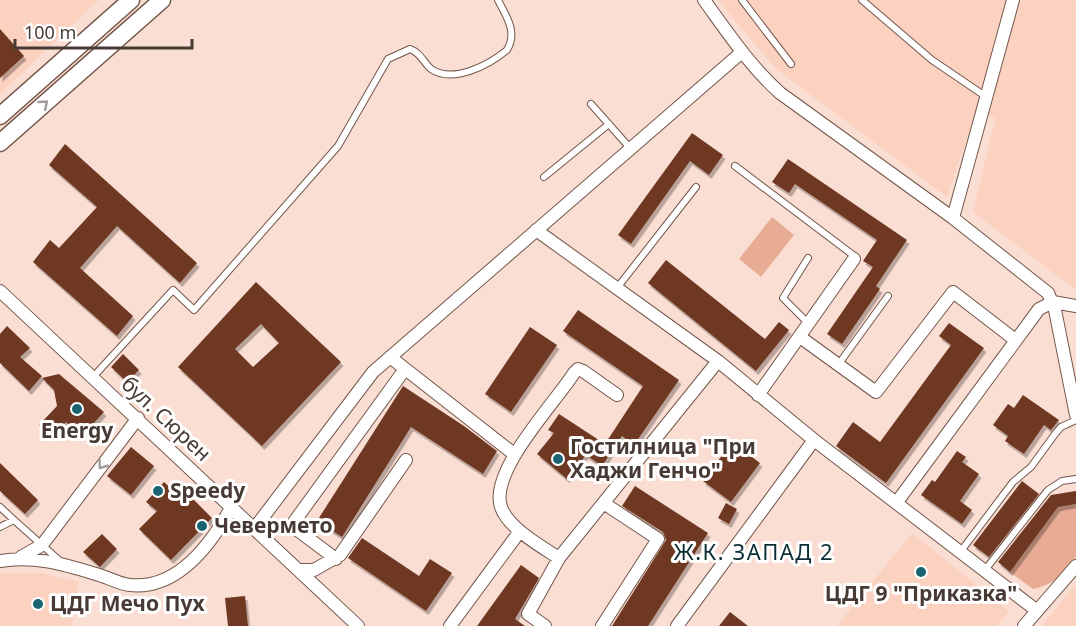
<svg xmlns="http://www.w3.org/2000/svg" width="1076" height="626" font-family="'Noto Sans',sans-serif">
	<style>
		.built { fill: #fbd1c0 }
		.green { fill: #e8ac94 }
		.building { fill: #6e3922; fill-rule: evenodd; filter: url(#shadow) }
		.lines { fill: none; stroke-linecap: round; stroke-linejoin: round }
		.lane-casing { stroke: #73564a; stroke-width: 8 }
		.street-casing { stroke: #73564a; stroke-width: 14 }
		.secondary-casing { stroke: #73564a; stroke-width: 19 }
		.lane { stroke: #fff; stroke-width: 6 }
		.street { stroke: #fff; stroke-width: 12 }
		.secondary { stroke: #fff; stroke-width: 16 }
		.oneway { stroke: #a39c9a }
		.poi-dot { fill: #1b6572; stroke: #fff; stroke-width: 2 }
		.labels { text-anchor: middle; stroke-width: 6; stroke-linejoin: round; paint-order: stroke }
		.street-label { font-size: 21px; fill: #473a34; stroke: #fff }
		.poi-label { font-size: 21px; font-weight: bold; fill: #473a34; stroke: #fff; text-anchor: start }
		.neighbourhood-label { font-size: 22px; letter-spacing: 1.5px; fill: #0c2e35; stroke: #fff }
	</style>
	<defs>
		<filter id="shadow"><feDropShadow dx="2.5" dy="4" stdDeviation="0" flood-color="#0004"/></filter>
	</defs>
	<rect width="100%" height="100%" fill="#faded3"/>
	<!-- built -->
	<path class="built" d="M0 0H99L0 94Z
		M718 0H1076V290L973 212 995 119 978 108 947 197 775 68Z
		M912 533 1009 611 997 626H837Z
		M0 573H41L79 582 72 626H0Z
		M1076 583V626H1042Z"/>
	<!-- green -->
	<path class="green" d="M772 217 794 235 761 277 739 259Z
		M1076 504C1076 516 1076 545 1076 556 1070 573 1050 586 1033 589L1010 572 1058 507Z"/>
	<!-- building -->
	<path class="building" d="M0 29 24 56 0 78Z
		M692 133 723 155 709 175 690 161 631 244 618 235Z
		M65 144 197 263 180 283 117 226 80 268 133 316 117 336 33 262 50 240 59 248 97 207 49 165Z
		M788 159 907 240 876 286 880 289 842 344 827 334 873 267 863 261 877 240 795 184 789 193 772 182Z
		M666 260 765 339 779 322 789 330 756 371 648 283Z
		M256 282 341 362 262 446 178 367ZM261 324 279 343 253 367 235 349Z
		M578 310 679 380 634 445 622 436 602 466 586 455 567 479 537 454 554 433 548 430 559 414 605 444 643 386 563 331Z
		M949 323 984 348 886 483 836 446 853 422 880 442 951 345 939 336Z
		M7 326 30 348 20 357 42 376 29 391 0 363V334Z
		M530 327 557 345 511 412 485 394Z
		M123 354 139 370 127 382 111 367Z
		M59 374 104 412 82 436 66 422 52 437 39 425 57 406 54 390 42 378Z
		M403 386 464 426 497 451 483 474 411 427 342 537 317 521Z
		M1023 395 1059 420 1051 430 1044 425 1024 454 1005 441 1008 436 993 425 1008 404 1014 408Z
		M732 442 760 463 731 502 703 481Z
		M131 447 154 466 131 495 107 476Z
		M957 451 966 457 962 462 979 474 960 501 972 510 962 524 921 495 932 480 935 482Z
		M0 463 38 500 25 514 0 491Z
		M1022 481 1039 494 989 557 973 545Z
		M164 482 175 492 181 487 212 518 171 560 139 529 157 511 146 502Z
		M635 486 708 533 648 626H612L666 540 663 532 622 506Z
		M1076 491V504L1058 507 1010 572 998 562 1051 495Z
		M726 503 737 509 729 524 718 518Z
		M102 534 117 549 100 567 83 552Z
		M362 538 419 576 430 559 452 573 426 611 348 558Z
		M521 565 539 578 515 619 525 626H477Z
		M245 596 248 626H228L225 598Z
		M730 612 748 626H719Z"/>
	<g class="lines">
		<!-- lane casing -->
		<g class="lane-casing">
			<path id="lane" d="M742 0 791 64
				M862 0 932 60 988 98
				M591 104 630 148
				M735 166 853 255 854 259
				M544 177 609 124
				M808 258 783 298 809 324
				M617 288 696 187
				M838 365 888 296
				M93 377 173 290 194 310 338 146 388 59 410 49C421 53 423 62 431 69 453 84 489 65 507 50 518 32 506 16 498 0
				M0 507 14 520 0 527
				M14 520 61 562
				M961 551 1013 482 1031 467 1055 434 1061 427 1076 420
				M985 570 1048 490 1062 481 1076 479"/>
		</g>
		<!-- street casing -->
		<g class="street-casing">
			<path id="street" d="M704 0C728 33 750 66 780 93L953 218 1048 293 1055 310 1076 415
				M953 218 1013 0
				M536 230 718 361 814 440 1036 610
				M0 291 358 626
				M800 337 876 392 953 292 1014 339
				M390 357 514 454
				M758 395 854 259
				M897 502 1039 309 1053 302 1076 306
				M254 529 373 372 742 52
				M21 557 42 545 138 418
				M559 558C542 547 508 528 501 507 489 471 555 403 574 373L578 369 583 371 617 395
				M336 559 296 529 294 522 405 369
				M0 561C35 555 66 565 99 575 109 578 120 584 130 585 178 590 211 544 231 508
				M300 570H314L340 555 406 460
				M450 626 520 531
				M545 626 528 614 559 558 718 361
				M602 626 658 539 605 504
				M677 626 814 440
				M1024 626 1076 566"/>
		</g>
		<!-- secondary casing -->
		<g class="secondary-casing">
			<path id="secondary" d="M0 116 131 0
				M0 143 162 0"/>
		</g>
		<!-- lane -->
		<use href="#lane" class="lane"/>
		<!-- street -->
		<use href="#street" class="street"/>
		<!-- secondary -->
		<use href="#secondary" class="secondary"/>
	</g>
	<!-- one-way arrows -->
	<defs><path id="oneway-chevron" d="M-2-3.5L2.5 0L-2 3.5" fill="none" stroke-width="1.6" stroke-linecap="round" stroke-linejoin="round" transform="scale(1.5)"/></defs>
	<g class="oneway">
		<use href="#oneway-chevron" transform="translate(44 104) rotate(-41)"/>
		<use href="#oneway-chevron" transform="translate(102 465) rotate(127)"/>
	</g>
	<!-- markers -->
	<g class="poi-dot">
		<circle cx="77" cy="409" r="6"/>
		<circle cx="558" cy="459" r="6"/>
		<circle cx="158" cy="491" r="6"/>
		<circle cx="202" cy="526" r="6"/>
		<circle cx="921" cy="572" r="6"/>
		<circle cx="38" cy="604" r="6"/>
	</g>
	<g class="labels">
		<!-- street labels -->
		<g class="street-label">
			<text transform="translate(166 419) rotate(43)" y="7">бул. Сюрен</text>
		</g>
		<!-- poi labels -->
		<g class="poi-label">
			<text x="77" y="438" text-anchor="middle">Energy</text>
			<text x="570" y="454">Гостилница "При<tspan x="570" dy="24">Хаджи Генчо"</tspan></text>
			<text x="170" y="498">Speedy</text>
			<text x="214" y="533">Чевермето</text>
			<text x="921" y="601" text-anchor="middle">ЦДГ 9 "Приказка"</text>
			<text x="50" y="611">ЦДГ Мечо Пух</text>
		</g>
		<!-- neighbourhood labels -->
		<g class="neighbourhood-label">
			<text x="754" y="560">Ж.К. ЗАПАД 2</text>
		</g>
	</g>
	<!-- scale -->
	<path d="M15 39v9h177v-9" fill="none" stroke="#473a34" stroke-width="3"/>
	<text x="24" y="39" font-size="18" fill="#473a34" stroke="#ffffff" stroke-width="4.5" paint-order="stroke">100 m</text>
</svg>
